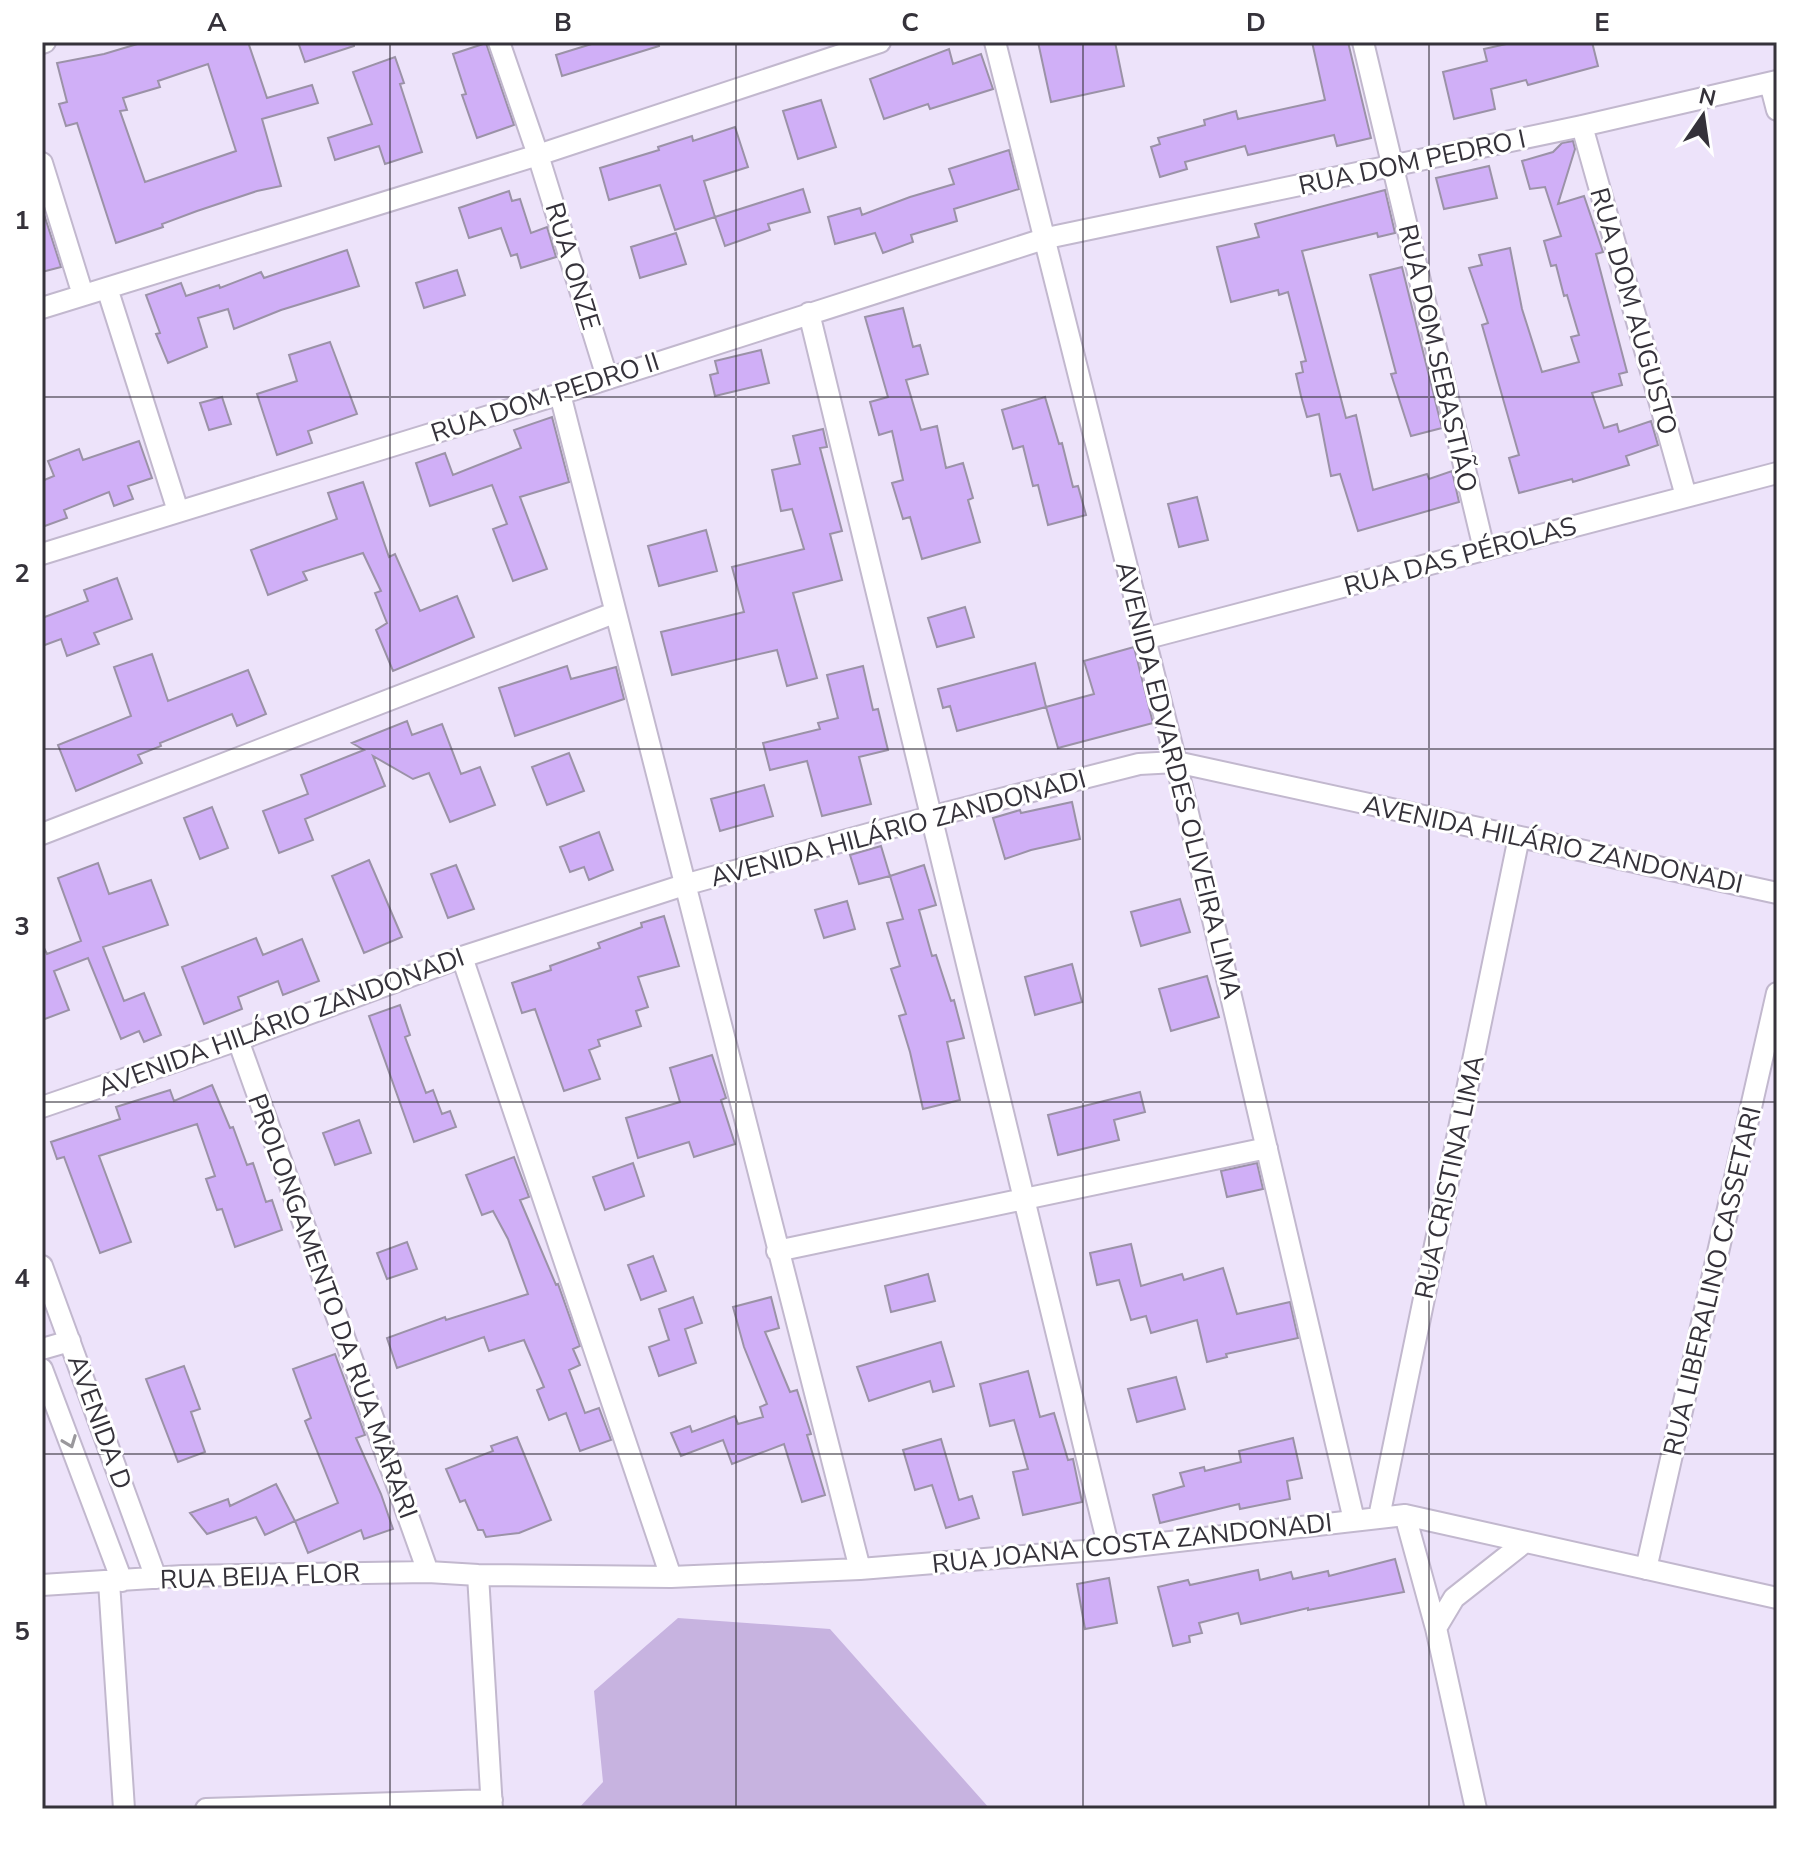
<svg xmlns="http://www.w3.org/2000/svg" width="1819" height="1851" font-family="'Nunito Sans',sans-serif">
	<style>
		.green { fill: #c7b3e0 }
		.building { fill: #d0aff7; stroke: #9b92a7; stroke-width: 2; fill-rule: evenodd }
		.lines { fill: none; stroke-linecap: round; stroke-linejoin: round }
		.minor-casing { stroke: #c2b8ce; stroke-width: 24 }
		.minor { stroke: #fff; stroke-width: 20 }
		.oneway { stroke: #9a989c }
		.grid { fill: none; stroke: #35323a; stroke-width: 2; stroke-opacity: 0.55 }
		.labels { text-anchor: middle; stroke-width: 6; stroke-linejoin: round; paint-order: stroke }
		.street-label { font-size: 26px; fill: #35323a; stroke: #fff }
		.neatline { fill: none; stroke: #35323a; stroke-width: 3 }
		.grid-label { font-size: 26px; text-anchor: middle; font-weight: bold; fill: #35323a }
	</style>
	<rect width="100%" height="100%" fill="#ede3fa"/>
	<!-- green -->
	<path class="green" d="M678 1618 830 1629 990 1809H578L603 1782 594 1691Z"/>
	<!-- building -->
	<path class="building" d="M144 42H248L267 98 312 85 318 103 262 119 281 186 257 191 197 211 162 224 163 227 116 243 77 123 66 126 59 104 67 102 57 63 104 54ZM208 64 236 151 145 182 120 111 127 110 123 98 160 87 158 81Z
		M298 42H354V46L305 62Z
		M598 42H658L659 46 562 76 556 55Z
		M1038 42H1115L1124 86 1051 102Z
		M1312 42H1348L1371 138 1337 146 1334 135 1248 155 1245 146 1185 162 1187 169 1160 177 1151 147 1160 144 1158 138 1205 125 1204 120 1236 111 1238 119 1325 100Z
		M1515 42H1592L1598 66 1528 85 1526 80 1491 89 1495 109 1454 119 1443 72 1487 61 1484 49Z
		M486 43 514 125 477 138 462 95 466 94 453 54Z
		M949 49 953 64 981 54 993 89 930 109 928 104 884 119 870 79Z
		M395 57 404 83 400 84 422 152 385 164 379 146 335 160 328 138 372 124 353 72Z
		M821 100 836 147 798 159 783 111Z
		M735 127 748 167 704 181 715 217 675 230 660 185 609 200 600 168 659 150 658 147 692 136 693 141Z
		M1573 141 1575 149 1558 204 1584 196 1603 252 1596 254 1627 372 1619 374 1622 385 1592 393 1604 428 1617 424 1619 432 1651 421 1658 445 1626 456 1629 465 1573 482 1572 479 1519 493 1509 458 1519 455 1482 325 1488 323 1469 268 1482 265 1479 255 1510 248 1522 309 1542 372 1579 362 1571 337 1579 335 1567 295 1564 296 1556 265 1551 266 1544 241 1561 236 1545 187 1530 189 1522 161 1553 152 1562 143Z
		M1009 150 1019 189 954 209 957 221 911 235 913 242 883 253 875 233 835 244 828 217 860 208 862 215 910 197 954 184 949 169Z
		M1489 166 1497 198 1444 209 1436 178Z
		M803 189 810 212 768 224 770 230 725 246 715 217Z
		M1385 190 1395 233 1378 237 1377 233 1302 251 1346 418 1356 415 1373 490 1427 474 1429 479 1452 471 1459 502 1358 531 1340 474 1331 476 1319 414 1307 417 1301 396 1296 374 1303 372 1301 362 1306 361 1288 292 1279 295 1278 290 1231 302 1217 247 1259 237 1255 224Z
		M509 191 512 201 520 199 531 233 547 227 556 257 521 268 517 254 511 256 501 228 469 238 459 208Z
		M42 208 61 267 42 272Z
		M676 233 686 264 640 278 631 247Z
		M347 250 359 286 281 310 234 329 228 309 198 318 207 347 168 363 156 334 160 333 146 295 181 283 186 296 219 285 220 288 261 272 264 278Z
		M1402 267 1442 428 1411 436 1391 374 1396 373 1370 275Z
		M457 270 465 295 424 308 416 283Z
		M903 308 913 347 920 345 928 374 906 380 921 430 937 426 946 468 963 463 973 498 968 500 980 542 922 559 910 517 903 519 892 483 903 480 892 431 879 435 870 402 888 397 865 317Z
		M330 342 357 414 308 431 312 443 277 455 257 394 297 381 289 355Z
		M761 350 769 383 715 396 710 375 718 373 715 361Z
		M222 397 231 424 209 430 200 403Z
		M1045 397 1059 444 1062 443 1073 487 1078 486 1086 515 1048 525 1038 485 1033 486 1023 446 1013 449 1002 410Z
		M552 417 569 482 520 497 547 569 513 581 493 529 507 524 492 485 430 506 416 463 445 453 453 475 521 448 514 430Z
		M823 429 827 447 820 448 842 531 830 534 842 580 793 593 817 678 787 686 777 650 672 675 661 632 744 612 732 567 804 549 792 509 781 511 772 470 800 464 793 436Z
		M139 441 152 478 128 486 133 499 114 506 109 492 64 510 67 518 42 527V481L54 476 48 461 79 449 83 460Z
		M363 482 389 557 395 554 420 611 457 596 474 637 393 671 376 630 387 623 375 593 381 591 363 553 303 572 307 580 268 595 251 550 337 519 328 493Z
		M1197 497 1208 540 1179 547 1168 504Z
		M706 530 717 571 659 586 648 546Z
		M117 578 132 619 94 633 99 644 67 656 61 639 42 646V618L88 601 84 590Z
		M965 607 974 637 937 647 928 618Z
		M1134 647 1153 723 1058 748 1046 707 1094 694 1084 661Z
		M152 654 168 701 248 670 266 714 237 726 232 714 160 743 161 746 138 755 142 763 76 791 58 745 131 716 114 667Z
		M1035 663 1046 707 957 731 950 706 943 708 938 689Z
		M567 666 571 679 616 667 624 699 515 736 499 688Z
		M863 666 873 710 878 709 888 750 859 757 871 804 822 816 807 761 770 770 763 743 820 729 818 723 838 718 827 675Z
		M407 721 412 735 442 724 461 774 480 767 495 805 450 822 429 773 413 779 373 756 385 786 305 819 313 840 279 853 263 811 308 794 301 775 364 750 352 743Z
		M569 753 584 791 547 805 532 767Z
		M764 785 773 816 720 831 711 799Z
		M1072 802 1080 839 1031 850 1005 859 993 818 1020 810 1021 813Z
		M212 807 228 848 200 859 184 818Z
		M599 832 613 870 589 880 584 867 570 872 560 847Z
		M881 846 890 876 859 884 850 855Z
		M369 860 402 937 364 953 332 876Z
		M98 863 109 894 151 880 168 925 103 947 124 1001 144 993 161 1035 144 1042 139 1031 121 1039 88 958 54 971 69 1010 42 1020V944L47 954 81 941 58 878Z
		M456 865 474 909 448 918 431 874Z
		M924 865 936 905 919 910 932 956 936 955 951 1001 954 1000 964 1038 947 1042 960 1100 923 1109 910 1052 899 1016 906 1014 891 969 900 966 887 923 903 919 890 876Z
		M1180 899 1190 932 1141 946 1131 912Z
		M847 901 855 929 824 938 815 910Z
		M664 916 679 966 638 977 648 1007 636 1011 641 1026 598 1040 600 1046 589 1050 600 1079 564 1091 535 1009 522 1013 512 983 551 970 550 966 600 948 598 943 642 927 641 923Z
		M256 938 263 955 302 939 319 981 283 995 278 981 238 997 242 1009 204 1024 182 967Z
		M1072 964 1082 1002 1035 1015 1025 977Z
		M1207 976 1219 1017 1171 1031 1159 989Z
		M400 1005 410 1035 405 1037 426 1093 433 1090 442 1114 450 1111 456 1127 414 1142 369 1016Z
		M712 1055 726 1098 721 1100 735 1144 694 1157 689 1142 638 1158 626 1118 680 1102 670 1068Z
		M212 1085 230 1128 233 1127 247 1165 253 1163 266 1202 272 1200 282 1230 235 1247 222 1209 217 1210 206 1179 215 1176 197 1124 99 1156 131 1242 100 1253 64 1157 57 1159 51 1142 120 1119 116 1107 170 1090 174 1101Z
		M1140 1092 1145 1112 1114 1120 1119 1140 1058 1155 1048 1115Z
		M359 1120 371 1153 335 1165 323 1133Z
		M514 1157 529 1197 520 1200 556 1285 558 1284 580 1346 573 1349 580 1365 569 1370 585 1413 599 1408 611 1440 580 1451 566 1413 549 1420 537 1390 544 1387 524 1340 489 1351 484 1337 397 1368 387 1338 445 1317 446 1320 528 1294 508 1239 493 1211 482 1215 466 1175Z
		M633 1163 644 1196 605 1210 593 1177Z
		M1257 1163 1263 1189 1227 1197 1221 1171Z
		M407 1242 417 1269 387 1279 377 1253Z
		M1131 1244 1141 1286 1182 1274 1184 1280 1223 1268 1237 1314 1290 1302 1298 1338 1226 1354 1227 1357 1207 1362 1197 1320 1151 1333 1146 1316 1131 1320 1119 1280 1097 1285 1090 1253Z
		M653 1256 666 1291 641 1300 628 1265Z
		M928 1274 935 1301 891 1312 885 1286Z
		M693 1297 702 1323 685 1329 696 1363 659 1376 649 1347 669 1340 659 1309Z
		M771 1297 779 1328 765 1332 790 1392 797 1390 811 1434 807 1435 825 1495 802 1502 784 1444 732 1464 723 1440 681 1456 671 1433 690 1426 692 1432 735 1416 738 1424 763 1417 760 1407 767 1404 744 1347 733 1307Z
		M941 1342 954 1386 933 1392 930 1381 869 1401 857 1367Z
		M335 1354 365 1435 356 1438 381 1494 393 1529 364 1539 361 1530 308 1553 295 1521 338 1503 305 1421 311 1418 293 1369Z
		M184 1366 200 1409 191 1412 205 1452 178 1462 146 1379Z
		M1028 1371 1040 1417 1054 1413 1068 1460 1073 1459 1082 1502 1023 1515 1013 1472 1028 1469 1014 1420 990 1426 980 1384Z
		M1176 1377 1185 1409 1137 1422 1128 1389Z
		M517 1437 551 1520 519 1533 486 1537 483 1530H478L465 1500 460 1502 446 1469 493 1451 491 1446Z
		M1293 1438 1302 1478 1287 1481 1290 1499 1240 1509 1239 1504 1160 1523 1153 1495 1184 1486 1180 1473 1204 1467 1205 1471 1241 1462 1239 1451Z
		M941 1439 959 1500 972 1496 979 1518 946 1528 932 1485 915 1490 903 1450Z
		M276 1484 295 1521 265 1535 256 1517 207 1534 190 1513 228 1499 230 1506Z
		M1395 1559 1404 1592 1308 1610V1608L1241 1624 1238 1613 1199 1623 1202 1633 1189 1636 1190 1642 1173 1646 1158 1587 1188 1580 1190 1585 1258 1570 1260 1580 1291 1572 1293 1579 1328 1571 1329 1576Z
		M1109 1578 1117 1623 1085 1629 1077 1584Z"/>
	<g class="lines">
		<!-- minor casing -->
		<g class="minor-casing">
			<path id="minor" d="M499 42 538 155 607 377
				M995 42 1176 762 1354 1520
				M1363 42 1484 549
				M42 43 45 42
				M1770 83 1777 110
				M1582 126 1686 496
				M42 163 83 295
				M107 288 178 511
				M42 308 538 155 880 42
				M809 313 1109 1549
				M560 394 860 1569
				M42 554 560 394 1047 238 1582 126 1777 81
				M1144 639 1777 473
				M42 834 614 613
				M462 957 671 1577
				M238 1040 428 1572
				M42 1107 238 1040 462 957 684 885 930 817 1139 764 1176 762 1777 893
				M777 1251 1267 1148
				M42 1266 156 1578
				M42 1349 70 1341
				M42 1369 122 1581
				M1405 1515 1436 1628 1476 1809
				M1379 1517 1519 837
				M1646 1569 1777 993
				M478 1575 492 1809
				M109 1582 124 1809
				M42 1585 183 1576 428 1572 478 1575 671 1577 860 1569 1109 1549 1405 1515 1777 1598
				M1436 1628 1454 1598 1525 1542
				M206 1809 492 1800"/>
		</g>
		<!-- minor -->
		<use href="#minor" class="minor"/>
	</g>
	<!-- one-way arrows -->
	<defs><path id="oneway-chevron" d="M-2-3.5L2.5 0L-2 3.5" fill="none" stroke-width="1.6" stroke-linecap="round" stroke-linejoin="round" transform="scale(2)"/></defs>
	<use class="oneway" href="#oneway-chevron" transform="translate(70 1442) rotate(69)"/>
	<!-- grid -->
	<path class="grid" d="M390 42V1809M736 42V1809M1083 42V1809M1429 42V1809M42 397H1777M42 749H1777M42 1102H1777M42 1454H1777"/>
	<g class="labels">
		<!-- street labels -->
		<g class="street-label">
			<text transform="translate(1412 162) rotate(-12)" y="9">RUA DOM PEDRO I</text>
			<text transform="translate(573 266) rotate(73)" y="9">RUA ONZE</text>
			<text transform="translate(1634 311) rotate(74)" y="9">RUA DOM AUGUSTO</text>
			<text transform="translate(1438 358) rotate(77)" y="9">RUA DOM SEBASTIÃO</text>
			<text transform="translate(545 397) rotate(-18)" y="9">RUA DOM PEDRO II</text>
			<text transform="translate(1460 556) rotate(-15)" y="9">RUA DAS PÉROLAS</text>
			<text transform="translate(1179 780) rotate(76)" y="9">AVENIDA EDVARDES OLIVEIRA LIMA</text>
			<text transform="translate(898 828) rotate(-15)" y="9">AVENIDA HILÁRIO ZANDONADI</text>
			<text transform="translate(1553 844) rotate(12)" y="9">AVENIDA HILÁRIO ZANDONADI</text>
			<text transform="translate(281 1022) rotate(-20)" y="9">AVENIDA HILÁRIO ZANDONADI</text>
			<text transform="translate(1449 1177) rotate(-78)" y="9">RUA CRISTINA LIMA</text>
			<text transform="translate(1712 1281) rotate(-77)" y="9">RUA LIBERALINO CASSETARI</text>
			<text transform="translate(333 1306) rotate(70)" y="9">PROLONGAMENTO DA RUA MARARI</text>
			<text transform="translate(100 1422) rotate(70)" y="9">AVENIDA D</text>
			<text transform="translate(1132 1543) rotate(-6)" y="9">RUA JOANA COSTA ZANDONADI</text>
			<text transform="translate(260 1576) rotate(-2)" y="9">RUA BEIJA FLOR</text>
		</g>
	</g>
	<!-- border -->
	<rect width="1819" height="1851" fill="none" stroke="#ffffff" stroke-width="88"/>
	<!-- north arrow -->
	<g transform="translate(1703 116) rotate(13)" stroke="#ffffff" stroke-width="6" paint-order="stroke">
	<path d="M0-6L14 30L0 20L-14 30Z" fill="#35323a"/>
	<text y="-12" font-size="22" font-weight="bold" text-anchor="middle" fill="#35323a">N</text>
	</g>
	<rect x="44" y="44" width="1731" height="1763" class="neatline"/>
	<g class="grid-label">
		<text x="217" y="31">A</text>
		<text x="563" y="31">B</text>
		<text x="910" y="31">C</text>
		<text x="1256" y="31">D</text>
		<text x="1602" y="31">E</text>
		<text x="22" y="229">1</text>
		<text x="22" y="582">2</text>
		<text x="22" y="935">3</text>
		<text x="22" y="1287">4</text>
		<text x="22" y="1640">5</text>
	</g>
</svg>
